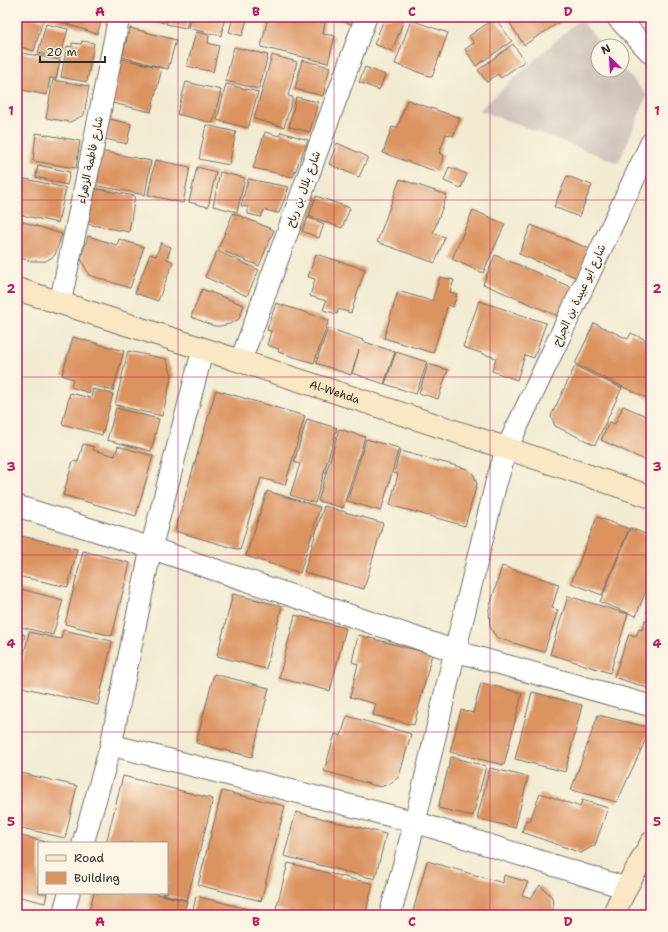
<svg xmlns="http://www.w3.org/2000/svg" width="668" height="932" font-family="'Shantell Sans','Playpen Sans Arabic',sans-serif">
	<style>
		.industrial { fill: #cdc2b9 }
		.building { fill: #db9361 }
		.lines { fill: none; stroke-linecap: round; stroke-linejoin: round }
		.street-casing { stroke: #716e65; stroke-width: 23 }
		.secondary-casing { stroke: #716e65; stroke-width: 24 }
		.street { stroke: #fff; stroke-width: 21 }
		.secondary { stroke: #fae7c3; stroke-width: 22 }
		.grid { fill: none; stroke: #c2185b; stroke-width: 1; stroke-opacity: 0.55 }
		.labels { text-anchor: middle; stroke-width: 3.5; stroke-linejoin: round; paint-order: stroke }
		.street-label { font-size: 11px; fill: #2b2b2b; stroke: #fcf5e5 }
		.neatline { fill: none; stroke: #c2185b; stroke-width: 1.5 }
		.grid-label { font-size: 13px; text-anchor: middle; font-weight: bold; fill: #c2185b }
	</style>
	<rect width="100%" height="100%" fill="#fcf5e5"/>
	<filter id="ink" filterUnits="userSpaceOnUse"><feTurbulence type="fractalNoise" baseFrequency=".025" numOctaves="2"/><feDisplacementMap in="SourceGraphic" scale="8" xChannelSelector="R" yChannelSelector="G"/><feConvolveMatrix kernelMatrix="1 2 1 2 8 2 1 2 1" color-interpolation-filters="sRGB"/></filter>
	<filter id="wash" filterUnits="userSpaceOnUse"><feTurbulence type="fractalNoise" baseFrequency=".012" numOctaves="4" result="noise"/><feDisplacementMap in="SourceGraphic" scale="16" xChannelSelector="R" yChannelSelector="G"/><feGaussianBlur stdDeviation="0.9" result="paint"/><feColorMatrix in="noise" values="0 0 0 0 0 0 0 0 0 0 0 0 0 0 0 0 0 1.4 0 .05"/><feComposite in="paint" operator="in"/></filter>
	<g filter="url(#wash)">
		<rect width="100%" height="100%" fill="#f2ebd2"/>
		<!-- industrial -->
		<path class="industrial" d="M580 19 603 46H598V70H622V67L647 95 619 163 479 110Z"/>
		<g id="blocks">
			<!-- building -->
			<path class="building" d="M17 17H31L43 20 34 51 17 46Z
				M46 17H103L97 34Z
				M140 17H166L164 23Z
				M168 17H189L186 28 166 24Z
				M190 17H225L221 36 188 28Z
				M233 17H248L242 36 229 32Z
				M268 17H302L325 22 323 34 335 36 328 63 261 47Z
				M327 17H357L355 25Z
				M385 17H405L392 51 374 44Z
				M506 17H568L524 45Z
				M495 18 512 41 476 66 465 49 474 43 469 36Z
				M411 20 448 33 432 77 395 64Z
				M46 24 68 29 60 58 38 53Z
				M130 28 176 40 168 69 122 57Z
				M196 32 209 35 208 43 219 46 213 72 187 66Z
				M82 41 94 43 87 82 61 77 67 46 72 47V43L81 44Z
				M513 44 525 61 501 78 498 74 487 82 478 70Z
				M234 47 268 55 259 89 225 81Z
				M17 52 60 60 56 79 50 78 47 95 17 89Z
				M272 55 297 62 288 96 293 97 284 127 254 119Z
				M122 59 162 68 151 112 112 103Z
				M302 60 330 67 323 96 295 89Z
				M365 67 385 75 379 90 359 82Z
				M53 80 89 86 84 115 70 122 46 118Z
				M186 82 221 90 213 123 177 114Z
				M226 84 258 92 248 128 217 120Z
				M296 97 318 102 310 132 289 127Z
				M407 100 460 118 453 136 446 134 439 153 444 155 438 172 383 153 392 127 397 128Z
				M110 119 131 124 127 144 105 139Z
				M206 125 236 132 229 165 199 159Z
				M265 132 279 136 281 132 308 140 293 177 253 168Z
				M36 133 80 141 76 168 33 161Z
				M337 143 368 157 359 177 329 164Z
				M101 151 151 161 145 195 94 185Z
				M155 160 190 167 183 203 148 195Z
				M38 165 70 172 67 185 36 177Z
				M197 167 216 172 208 207 189 202Z
				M449 167 467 174 461 188 444 181Z
				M220 172 245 178 237 212 213 206Z
				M567 176 592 185 579 217 554 207Z
				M17 177 66 188 58 223 17 214Z
				M248 179 289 187 279 213 264 210 261 217 248 214V207L241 206Z
				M400 179 447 195 433 233 445 237 435 263 377 242Z
				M93 188 135 196 129 232 87 224Z
				M316 196 350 208 342 228 309 216Z
				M473 210 505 224 483 273 452 259Z
				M233 213 274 230 259 266 218 249Z
				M308 217 324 224 319 238 302 231Z
				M17 220 62 234 55 255 46 261H31L17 257Z
				M531 225 590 249 578 278 519 254Z
				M88 236 117 245 119 239 144 247 130 288 89 275 81 259Z
				M161 243 171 247 167 259 173 262 158 301 135 293 150 254 156 256Z
				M217 251 259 270 247 296 205 277Z
				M316 254 365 269 351 313 338 309 337 314 323 310 326 301 310 296 315 279 308 277Z
				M495 255 578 290 565 319 483 284Z
				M440 277 454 280 450 292 457 294 453 307 448 305 433 353 384 338 398 291 432 301Z
				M202 289 244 305 239 319 230 324 221 326H214L191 317Z
				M479 301 546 323 534 358 525 355 517 380 492 371 496 358 463 347Z
				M276 303 329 320 314 363 278 352 279 349 267 345 271 331 267 330Z
				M594 323 628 339 631 333 651 342V400L575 364Z
				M328 328 363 340 362 341 395 352 384 384 352 373 359 350 351 375 316 363Z
				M73 337 124 351 113 391 92 385 89 393 71 387 73 379 62 375Z
				M128 351 166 359 172 375 162 416 115 405Z
				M396 352 427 362 416 394 385 384Z
				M428 364 448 370 438 399 419 393Z
				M575 366 622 388 595 445 555 426 551 416Z
				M93 389 113 394 102 435 62 424 70 393 91 398Z
				M216 390 305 416 285 485 261 478 240 550 175 531Z
				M623 406 651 418V447L645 460 601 440 609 422 615 424Z
				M116 408 159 419 151 451 107 440Z
				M307 419 337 428 315 503 290 495 300 464 294 462Z
				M339 429 365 437 343 508 318 501Z
				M366 439 399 448 381 511 347 501Z
				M83 444 94 447 93 450 115 456 118 446 153 456 136 516 63 495 73 461 78 462Z
				M400 451 468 469 474 475 477 484 465 526 390 505 398 474 394 473Z
				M267 491 320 507 300 573 246 556Z
				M324 506 383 523 364 589 304 572Z
				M597 517 629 529 602 595 571 583Z
				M630 528 651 536V578L636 616 600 602Z
				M17 535 77 549 68 587 17 576Z
				M83 551 130 563 112 636 65 624Z
				M502 566 559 584 552 608 558 610 544 652 497 638 490 627 489 609Z
				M17 588 63 600 53 635 17 626Z
				M233 594 282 606 266 669 217 656Z
				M568 596 628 614 610 673 550 654Z
				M651 602V615L646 613Z
				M295 615 346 628 330 691 279 678Z
				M645 620 651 621V689L614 677 629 634 636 636 639 629 642 630Z
				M63 630 112 641 98 705 17 686 29 632 61 639Z
				M17 633 25 635 18 663H17Z
				M358 635 432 654 414 725 373 715 376 704 350 697 358 664 352 662Z
				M214 674 269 688 252 757 196 743Z
				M481 683 522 693 504 765 450 752 461 710 473 713Z
				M532 692 582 705 565 772 515 759Z
				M598 715 651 728 617 802 571 790Z
				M347 716 411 734 399 777 389 784 380 787 324 771 335 734 341 736Z
				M451 757 486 766 473 816 438 808Z
				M490 768 528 777 515 828 477 818Z
				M17 772 77 786 65 838 17 827Z
				M123 776 213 799 187 900 162 894 167 893V843H106Z
				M222 791 285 806 261 901 198 885Z
				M540 793 580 807 582 800 608 808 595 845 581 853 522 832 526 820 530 821Z
				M296 812 386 834 375 879 284 856Z
				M17 835 47 842 39 843V893H47L45 903 17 896Z
				M427 861 503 883 504 875 528 882 522 895 531 898 540 885 552 897 554 915H412Z
				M288 863 373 884 365 915H301L276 909Z
				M94 893H153L187 901 183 915H88Z
				M196 896 260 912 259 915H192Z"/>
		</g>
	</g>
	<g filter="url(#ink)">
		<use href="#blocks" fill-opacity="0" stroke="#716e65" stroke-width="1"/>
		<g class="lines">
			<!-- street casing -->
			<g class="street-casing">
				<path id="street" d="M617 17 651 53
					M60 303 89 167 119 17
					M241 360 366 17
					M17 506 151 548 455 651 651 706
					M111 745 415 822 626 888
					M83 843 111 745 151 548 203 349
					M63 915 69 893
					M390 915 415 822 455 651 496 483 507 448 651 143"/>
			</g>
			<!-- secondary casing -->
			<g class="secondary-casing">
				<g id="secondary">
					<path id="s1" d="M17 289C229 357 440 425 651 497"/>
					<path d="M613 915 626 888 651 843"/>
				</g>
			</g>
			<!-- street -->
			<use href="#street" class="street"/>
			<!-- secondary -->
			<use href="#secondary" class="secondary"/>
		</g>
	</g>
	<!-- grid -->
	<path class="grid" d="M178 17V915M334 17V915M490 17V915M17 200H651M17 377H651M17 555H651M17 732H651"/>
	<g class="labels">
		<!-- street labels -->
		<g class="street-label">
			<text transform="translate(90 160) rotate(-78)" y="4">شارع فاطمة الزهراء</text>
			<text transform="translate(303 189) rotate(-70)" y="4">شارع بلال بن رباح</text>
			<text transform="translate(579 295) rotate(-65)" y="4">شارع أبو عبيدة بن الجراح</text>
			<text dy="4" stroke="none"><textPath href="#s1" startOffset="334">Al-Wehda</textPath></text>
		</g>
	</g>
	<!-- margin -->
	<rect width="668" height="932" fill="none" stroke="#fcf5e5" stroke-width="44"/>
	<!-- legend -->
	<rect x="38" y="842" width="130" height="52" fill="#fcf5e5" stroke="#a8a49b"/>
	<rect x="46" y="855" width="20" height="6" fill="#fae7c3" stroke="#a8a49b"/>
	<text x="74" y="862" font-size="12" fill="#2b2b2b">Road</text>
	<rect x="46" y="872" width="20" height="12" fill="#db9361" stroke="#a8a49b"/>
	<text x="74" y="882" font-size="12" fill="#2b2b2b">Building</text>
	<!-- north arrow -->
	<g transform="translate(610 58) rotate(335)"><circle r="19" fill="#fcf5e5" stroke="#a8a49b"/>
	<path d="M0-3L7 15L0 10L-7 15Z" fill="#b5179e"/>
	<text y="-6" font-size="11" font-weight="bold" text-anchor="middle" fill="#2b2b2b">N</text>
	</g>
	<!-- scale -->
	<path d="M40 56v6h65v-6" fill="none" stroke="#2b2b2b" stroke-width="2"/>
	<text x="46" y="56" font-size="12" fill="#2b2b2b" stroke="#fcf5e5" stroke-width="3" paint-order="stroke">20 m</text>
	<rect x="22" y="22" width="624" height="888" class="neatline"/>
	<g class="grid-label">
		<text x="100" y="16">A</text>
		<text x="256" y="16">B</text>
		<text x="412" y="16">C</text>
		<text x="568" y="16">D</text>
		<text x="11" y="115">1</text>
		<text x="657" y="115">1</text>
		<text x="11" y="293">2</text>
		<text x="657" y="293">2</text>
		<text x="11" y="471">3</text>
		<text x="657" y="471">3</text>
		<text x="11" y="648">4</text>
		<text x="657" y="648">4</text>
		<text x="11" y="826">5</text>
		<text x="657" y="826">5</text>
		<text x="100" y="926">A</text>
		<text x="256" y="926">B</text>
		<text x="412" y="926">C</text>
		<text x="568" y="926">D</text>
	</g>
</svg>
